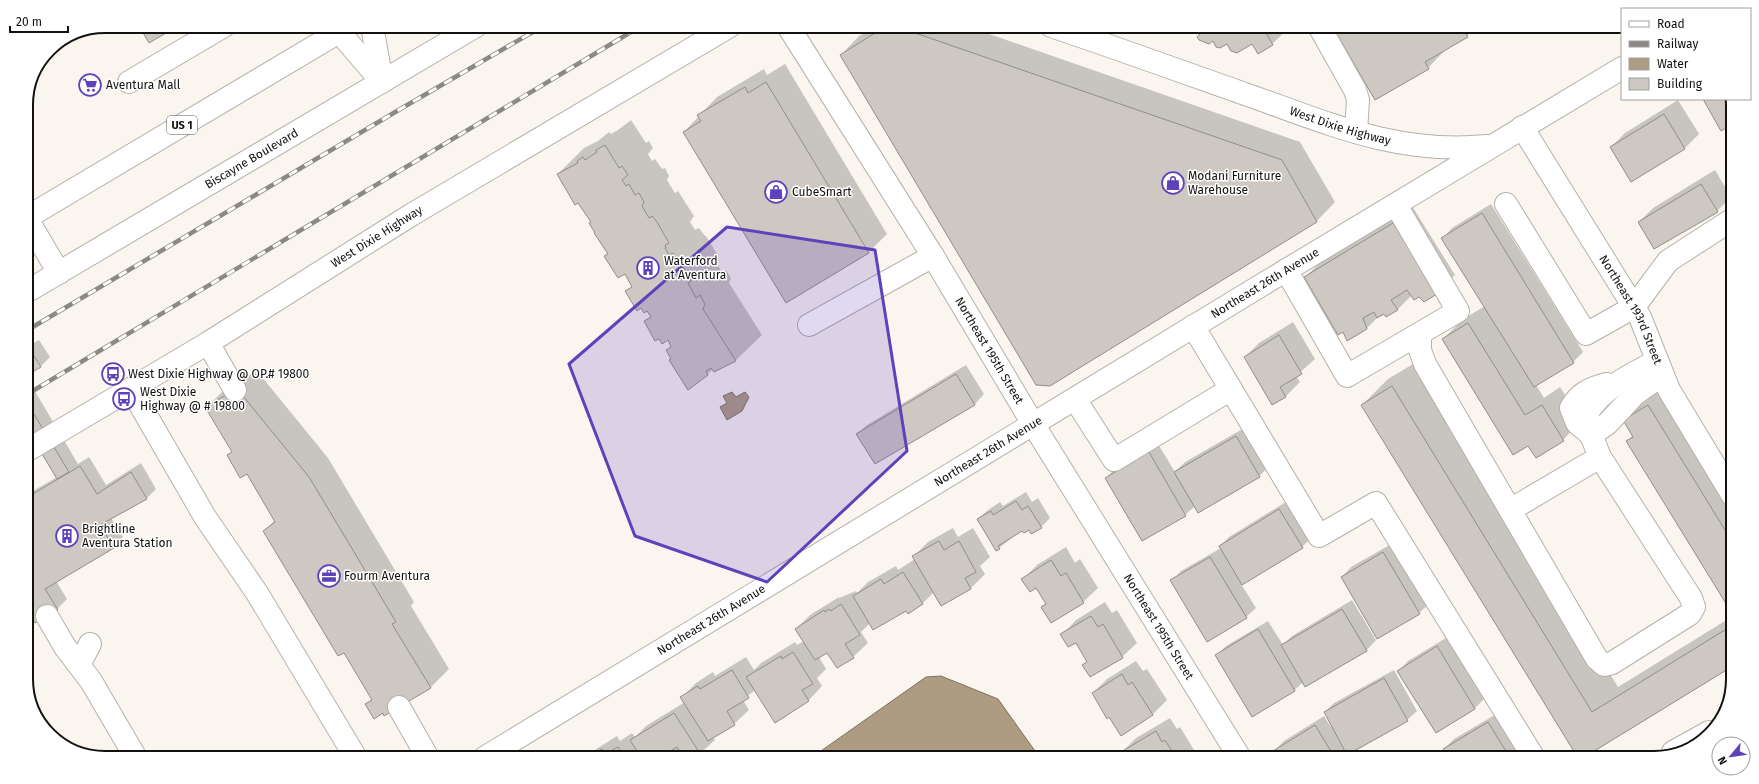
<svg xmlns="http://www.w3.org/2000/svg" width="1759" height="784" font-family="'Fira Sans',sans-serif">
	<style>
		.water { fill: #ae9c82; stroke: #7f7260 }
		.shadow { fill: #0003 }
		.building { fill: #cdc8c2; stroke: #918d87 }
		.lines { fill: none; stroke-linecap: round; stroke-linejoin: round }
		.minor-casing { stroke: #b5b1ab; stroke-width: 24 }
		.major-casing { stroke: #b5b1ab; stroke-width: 24 }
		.minor { stroke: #fff; stroke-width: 22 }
		.major { stroke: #fff; stroke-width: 22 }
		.rail-casing { stroke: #8c8984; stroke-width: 4.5 }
		.rail { stroke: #fff; stroke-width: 3; stroke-dasharray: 9; stroke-linecap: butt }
		.marked { fill: #5d42bb; fill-opacity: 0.2; stroke: #5d42bb; stroke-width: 3; stroke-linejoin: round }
		.labels { text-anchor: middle; stroke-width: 3; stroke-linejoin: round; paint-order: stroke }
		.shield { fill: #fff; stroke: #595857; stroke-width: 1 }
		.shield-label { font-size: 11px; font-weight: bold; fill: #12110f }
		.poi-label { font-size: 12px; fill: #12110f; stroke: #fff; text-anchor: start }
		.street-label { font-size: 12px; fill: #12110f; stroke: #fff }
		.rim { fill: none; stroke: #12110f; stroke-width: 2 }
	</style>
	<rect width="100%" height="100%" fill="#faf6ef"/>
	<!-- water -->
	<path class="water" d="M732 392 736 397 745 392 749 397 742 411 727 420 720 407 727 403 723 396Z
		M941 676 998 699 1040 758H811L926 677Z"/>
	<!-- shadow -->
	<path class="shadow" d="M876 26H966L1300 142 1335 202 1317 221 1050 385 841 55 859 36Z
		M1196 26H1291L1272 44 1214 40 1201 34Z
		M1333 26H1477L1467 36 1446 49 1428 68Z
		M785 64 887 234 869 252 786 301 684 132 717 97 764 69 767 75Z
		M1678 100 1699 134 1685 148 1631 181 1611 147 1625 133Z
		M631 120 646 143 649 141 653 148 648 154 652 161 655 159 662 169 665 168 669 176 667 180 675 193 678 191 694 216 690 222 695 230 699 228 705 236H706L717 254 714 257 722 273 726 270 731 278 729 283 762 335 736 360 714 371 713 369 708 374 672 358 667 351 672 346 668 339 645 322 651 316 648 309 627 291 633 285 625 272 606 256 609 253 596 232 592 222 558 174 584 148 598 141 609 132 611 134 618 130Z
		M1715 170 1731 197 1717 211 1639 222 1653 208Z
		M1491 204 1583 352 1573 362 1536 385 1544 398 1560 387 1581 421 1563 440 1529 444 1443 339 1462 320 1485 306 1443 238 1452 228Z
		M1412 206 1455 275 1436 293 1412 295 1398 309 1386 315 1385 312 1380 315 1367 328 1348 340 1305 277 1324 259Z
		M1293 322 1315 359 1296 376 1300 382 1286 396 1273 404 1245 357 1259 343Z
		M39 340 50 357 41 366 26 375V347Z
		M1418 361 1618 687 1733 616V664L1581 758 1362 405 1388 379Z
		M966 365 984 394 975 404 875 463 857 434 867 425Z
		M254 372 262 377 328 458 414 602 411 606 449 669 430 688 383 712 367 704 372 698 344 651 264 531 275 520 247 473 228 455 232 451 207 407 225 389Z
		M26 376 78 464 89 457 106 485 141 463 156 489 147 498 111 518 123 537 113 547 56 581 67 599 57 609 26 606V495L57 477 26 425Z
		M1674 379 1733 475V613L1627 441 1633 435 1624 420 1650 394Z
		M1246 427 1269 467 1259 476 1195 506 1185 515 1106 478 1116 468 1158 444 1175 472 1185 462Z
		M1026 492 1032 502 1038 498 1050 518 1041 527 1023 529 999 548 978 519 988 510 1000 502 1003 506Z
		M1289 500 1312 537 1302 547 1241 584 1256 608 1246 617 1172 581 1181 571 1221 548 1220 546 1229 537Z
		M953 528 958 537 973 528 990 557 980 566 985 574 971 588 941 605 934 592 922 604 870 623 861 632 868 643 853 657 837 667 827 652 819 657 826 669 817 678 822 686 808 701 755 690 743 700 749 710 734 724 713 737 715 740 695 758H582L617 736 620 741 632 733 635 737 646 726 685 702 682 697 696 683 713 672 715 676 746 657 754 670 761 663 795 642 797 645 804 641 796 629 810 615 839 597V598L856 591 857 593 868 582 896 566 898 570 915 559 914 556 928 542Z
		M1393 543 1429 604 1419 613 1342 577 1351 567Z
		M1066 547 1075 563 1080 559 1098 588 1083 602 1042 607 1046 603 1036 587 1023 579 1037 565Z
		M1352 600 1376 640 1367 650 1306 686 1303 682 1295 690 1253 715 1217 655 1226 646 1268 621 1283 645 1292 636Z
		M1105 602 1112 613 1117 610 1137 643 1122 657 1090 676 1084 665 1088 661 1076 641 1062 635 1076 620Z
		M1446 638 1484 699 1475 708 1436 732 1399 671 1408 661Z
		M1136 661 1143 671 1147 669 1167 700 1153 714 1093 693 1107 679Z
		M1394 670 1417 711 1407 720 1347 754 1350 758H1279L1274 751 1284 741 1324 716 1331 727 1332 726 1325 712 1334 703Z
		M1498 713 1525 758H1450L1444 749 1454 739Z
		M1170 718 1177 729 1180 727 1199 758H1125L1122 752 1136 738Z"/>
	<!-- building -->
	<path class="building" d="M129 26H178L149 43 139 26 132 31Z
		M886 26H895L1282 160 1317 222 1050 386 1036 385 840 55Z
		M1195 26H1262L1273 45 1258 54 1252 44 1237 53 1231 51 1227 44 1220 48 1216 47 1213 41 1209 44 1199 40 1197 37 1200 34Z
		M1332 26H1461L1468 37 1425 62 1429 69 1375 100Z
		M766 82 869 253 786 303 683 132 701 121 697 115 745 87 748 93Z
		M1703 99H1733V124L1721 131Z
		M1664 114 1685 149 1631 182 1610 147Z
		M605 145 619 168 622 166 628 175 622 180 626 186 629 184 635 195 639 193 644 202 642 206 649 218 652 216 657 222 669 243 665 245 666 248H665L669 255 673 253 679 262 680 261 691 281 688 283 696 298 700 295 705 304 703 309 736 361 714 372 711 368 706 371 708 375 688 390 669 360 671 359 666 350 671 347 668 340 662 344 659 339 655 341 644 321 651 317 647 311 644 313 641 308 637 311 625 291 632 287 625 274 618 278 604 256 608 254 594 233H595L589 223 591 222 578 203 575 205 557 174 578 163 577 161 583 157 585 160 597 152 596 150Z
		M1701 184 1718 212 1654 249 1638 222Z
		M1482 213 1574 363 1534 387 1441 238Z
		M1393 223 1437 294 1424 302 1419 297 1414 300 1407 290 1391 300 1398 310 1386 317 1384 314 1377 318 1374 312 1363 318 1367 329 1347 341 1343 332 1338 335 1304 277Z
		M1468 323 1525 415 1542 405 1564 441 1536 458 1528 446 1513 455 1442 339Z
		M1279 335 1302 374 1280 387 1286 397 1272 405 1244 357Z
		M29 348 41 367 26 376V350Z
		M956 374 975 405 875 464 856 434Z
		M1392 386 1592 712 1733 625V666L1583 758H1578L1361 405Z
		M235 390 243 396 309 477 396 622 392 624 431 688 384 716 383 713 374 719 365 704 372 700 344 653 338 656 263 531 275 522 247 474 240 478 227 455 232 452 205 407Z
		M26 401 69 472 57 479 26 427Z
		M1648 405 1733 543V615L1626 441 1633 437 1623 420Z
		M1236 436 1260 477 1198 513 1174 472Z
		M1149 452 1186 516 1142 541 1105 478Z
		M80 466 97 494 131 472 147 499 100 525 114 548 45 589 58 610 35 623 26 608V498Z
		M1016 501 1022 510 1028 506 1042 528 1031 534 1029 530 1024 533 1022 531 998 546 1000 549 996 551 977 519 991 511 993 515Z
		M1279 509 1303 548 1242 585 1219 546Z
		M939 541 944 550 959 541 976 572 965 578 971 589 941 606 912 556Z
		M1383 552 1420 614 1377 639 1341 577Z
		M1210 557 1247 618 1207 642 1170 580Z
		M1051 560 1061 576 1066 573 1084 603 1051 623 1041 607 1046 604 1036 588 1030 592 1021 579Z
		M903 572 923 604 908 614 906 611 873 630 853 596 881 579 884 584Z
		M841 604 860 635 845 644 854 658 837 668 827 653 815 660 795 629 824 610 825 612 829 609 831 611Z
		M1342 609 1367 651 1305 687 1281 645Z
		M1091 616 1098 627 1103 624 1123 658 1090 677 1082 665 1087 662 1076 643 1068 647 1060 634Z
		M1258 629 1295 691 1252 717 1215 655Z
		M1437 646 1475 709 1436 733 1397 671Z
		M793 652 813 684 802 690 809 701 775 723 746 677 781 656 782 659Z
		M732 670 749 698 727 711 735 725 708 741 680 697 698 686 700 689Z
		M1122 674 1128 685 1132 682 1153 715 1121 736 1109 717 1107 719 1092 693Z
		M1384 678 1408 721 1347 755 1324 712Z
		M674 713 701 755 697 758H684L677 747 667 753 670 758H641L630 740Z
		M1488 722 1510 758H1449L1443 749Z
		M1315 725 1335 758H1277L1273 751Z
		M1156 731 1162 742 1165 740 1176 758H1124L1121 752Z
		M618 747 625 758H588L602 749 605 754Z"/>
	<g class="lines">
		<!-- minor casing -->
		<g class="minor-casing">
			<g id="minor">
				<path d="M334 26 382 82"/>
				<path d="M372 26 382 82"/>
				<path id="s1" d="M788 26 933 256 1033 424 1240 758"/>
				<path id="s2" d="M1051 26C1116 48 1180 71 1245 94 1328 123 1397 155 1487 146"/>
				<path d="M1319 26 1355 90 1358 100 1356 132"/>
				<path d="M129 82 224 26"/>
				<path id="s3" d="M1522 127 1640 317 1669 390 1733 496"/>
				<path d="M1506 204 1586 334 1634 307 1668 261 1733 219"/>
				<path d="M26 217 59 273"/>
				<path d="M1286 270 1347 376 1458 311 1396 205"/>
				<path d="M809 325 933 256"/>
				<path d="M1193 326 1319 536 1376 503 1534 758"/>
				<path d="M1420 335V350L1425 364 1597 659 1604 665 1612 663 1690 614 1694 607 1691 598 1600 457 1591 435 1587 413C1604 387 1630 375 1657 361"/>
				<path d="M208 343 235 390"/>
				<path d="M131 389 205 517 257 593 356 758"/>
				<path d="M1075 399 1114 460 1231 389"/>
				<path d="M1589 433 1577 423 1571 408C1579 393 1591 388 1607 384"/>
				<path d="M1591 435 1607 424 1635 394 1662 375"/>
				<path id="s4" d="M26 451 208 343 411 215 730 26"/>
				<path d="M1510 510 1600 457"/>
				<path d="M47 616 65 647 91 681 136 758"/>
				<path d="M79 665 90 644"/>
				<path d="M399 707 428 758"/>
				<path d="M1673 752 1709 732"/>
				<path id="s5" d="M484 758 1260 286 1622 68"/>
			</g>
		</g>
		<!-- major casing -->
		<g class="major-casing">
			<g id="major">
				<path d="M26 218 349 26"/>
				<path id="s6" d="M26 292 476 26"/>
			</g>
		</g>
		<!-- minor -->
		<use href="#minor" class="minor"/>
		<!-- major -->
		<use href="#major" class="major"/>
		<!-- rail casing -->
		<g class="rail-casing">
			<path id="rail" d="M26 331 397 111 543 26
				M26 395 641 26"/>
		</g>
		<!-- rail -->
		<use href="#rail" class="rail"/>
	</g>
	<!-- marked area -->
	<path class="marked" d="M727 227 875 250 907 451 767 582 635 536 569 364Z"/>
	<!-- icons -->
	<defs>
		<g id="supermarket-ring" transform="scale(1.15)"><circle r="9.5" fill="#fff" stroke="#5d42bb" stroke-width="1.5"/><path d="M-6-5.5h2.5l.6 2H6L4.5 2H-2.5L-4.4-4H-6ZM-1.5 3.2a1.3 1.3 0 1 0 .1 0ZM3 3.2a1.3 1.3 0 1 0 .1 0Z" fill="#5d42bb"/></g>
		<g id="shop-ring" transform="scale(1.15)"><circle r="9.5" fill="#fff" stroke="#5d42bb" stroke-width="1.5"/><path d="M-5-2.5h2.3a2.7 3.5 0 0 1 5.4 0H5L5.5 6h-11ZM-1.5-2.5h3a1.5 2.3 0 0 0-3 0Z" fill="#5d42bb"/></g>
		<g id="building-ring" transform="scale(1.15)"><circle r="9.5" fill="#fff" stroke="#5d42bb" stroke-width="1.5"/><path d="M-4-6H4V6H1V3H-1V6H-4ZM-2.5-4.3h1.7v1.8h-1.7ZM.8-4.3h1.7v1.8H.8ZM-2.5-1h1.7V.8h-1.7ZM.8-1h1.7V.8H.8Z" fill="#5d42bb"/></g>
		<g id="bus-ring" transform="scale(1.15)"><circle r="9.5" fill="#fff" stroke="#5d42bb" stroke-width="1.5"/><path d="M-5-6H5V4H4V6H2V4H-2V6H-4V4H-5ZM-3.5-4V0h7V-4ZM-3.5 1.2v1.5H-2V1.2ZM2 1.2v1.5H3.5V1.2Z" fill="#5d42bb"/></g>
		<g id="office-ring" transform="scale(1.15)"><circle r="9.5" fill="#fff" stroke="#5d42bb" stroke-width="1.5"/><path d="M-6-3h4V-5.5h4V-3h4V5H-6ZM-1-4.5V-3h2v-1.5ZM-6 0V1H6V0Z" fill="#5d42bb"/></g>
	</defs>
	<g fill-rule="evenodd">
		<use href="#supermarket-ring" x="90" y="85"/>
		<use href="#shop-ring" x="1173" y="183"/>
		<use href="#shop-ring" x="776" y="192"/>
		<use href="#building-ring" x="648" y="268"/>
		<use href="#bus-ring" x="113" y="374"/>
		<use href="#bus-ring" x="124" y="399"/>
		<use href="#building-ring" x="67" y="536"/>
		<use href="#office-ring" x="329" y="576"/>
	</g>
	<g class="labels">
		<!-- shield labels -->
		<rect class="shield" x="167" y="116" width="30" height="18" rx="3"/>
		<g class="shield-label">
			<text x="182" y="129">US 1</text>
		</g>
		<!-- poi labels -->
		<g class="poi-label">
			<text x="106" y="89">Aventura Mall</text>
			<text x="1188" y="180">Modani Furniture<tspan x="1188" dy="14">Warehouse</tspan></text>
			<text x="792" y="196">CubeSmart</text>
			<text x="664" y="265">Waterford<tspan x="664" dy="14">at Aventura</tspan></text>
			<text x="128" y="378">West Dixie Highway @ OP.# 19800</text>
			<text x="140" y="396">West Dixie<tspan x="140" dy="14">Highway @ # 19800</tspan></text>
			<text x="82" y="533">Brightline<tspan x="82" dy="14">Aventura Station</tspan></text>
			<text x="344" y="580">Fourm Aventura</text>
		</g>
		<!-- street labels -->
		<g class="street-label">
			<text dy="4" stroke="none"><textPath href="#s2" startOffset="306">West Dixie Highway</textPath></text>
			<text dy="4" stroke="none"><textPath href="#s6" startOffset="262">Biscayne Boulevard</textPath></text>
			<text dy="4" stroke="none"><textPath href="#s4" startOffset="411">West Dixie Highway</textPath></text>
			<text dy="4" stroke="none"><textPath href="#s5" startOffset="914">Northeast 26th Avenue</textPath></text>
			<text dy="4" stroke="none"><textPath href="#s3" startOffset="213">Northeast 193rd Street</textPath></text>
			<text dy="4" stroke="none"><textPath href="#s1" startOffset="382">Northeast 195th Street</textPath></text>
			<text dy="4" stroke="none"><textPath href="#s5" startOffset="590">Northeast 26th Avenue</textPath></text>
			<text dy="4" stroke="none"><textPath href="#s5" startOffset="266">Northeast 26th Avenue</textPath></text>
			<text dy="4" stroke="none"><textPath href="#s1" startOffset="706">Northeast 195th Street</textPath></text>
		</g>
	</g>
	<!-- crop -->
	<path d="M0 0H1759V784H0ZM105 33H1654A72 72 0 0 1 1726 105V679A72 72 0 0 1 1654 751H105A72 72 0 0 1 33 679V105A72 72 0 0 1 105 33Z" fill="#fff" fill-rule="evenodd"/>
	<path class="rim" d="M105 33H1654A72 72 0 0 1 1726 105V679A72 72 0 0 1 1654 751H105A72 72 0 0 1 33 679V105A72 72 0 0 1 105 33Z"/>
	<!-- legend -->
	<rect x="1621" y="8" width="130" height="92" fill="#ffffff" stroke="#a0a09f"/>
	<rect x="1629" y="21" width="20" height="6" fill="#ffffff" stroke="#a0a09f"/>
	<text x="1657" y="28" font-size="12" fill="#12110f">Road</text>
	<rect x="1629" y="41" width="20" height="6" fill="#8c8984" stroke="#a0a09f"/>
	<text x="1657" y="48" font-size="12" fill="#12110f">Railway</text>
	<rect x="1629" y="58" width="20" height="12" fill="#ae9c82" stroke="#a0a09f"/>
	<text x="1657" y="68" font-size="12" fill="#12110f">Water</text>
	<rect x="1629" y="78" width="20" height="12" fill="#cdc8c2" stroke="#a0a09f"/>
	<text x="1657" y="88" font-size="12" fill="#12110f">Building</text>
	<!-- north arrow -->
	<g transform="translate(1731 756) rotate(241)"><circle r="19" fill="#ffffff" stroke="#a0a09f"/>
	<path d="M0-3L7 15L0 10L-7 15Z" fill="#5d42bb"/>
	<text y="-6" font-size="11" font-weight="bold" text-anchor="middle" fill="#12110f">N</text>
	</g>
	<!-- scale -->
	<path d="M10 26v6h58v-6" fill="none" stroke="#12110f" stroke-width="2"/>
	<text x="16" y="26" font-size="12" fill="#12110f" stroke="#ffffff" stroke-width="3" paint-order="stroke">20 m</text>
</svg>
